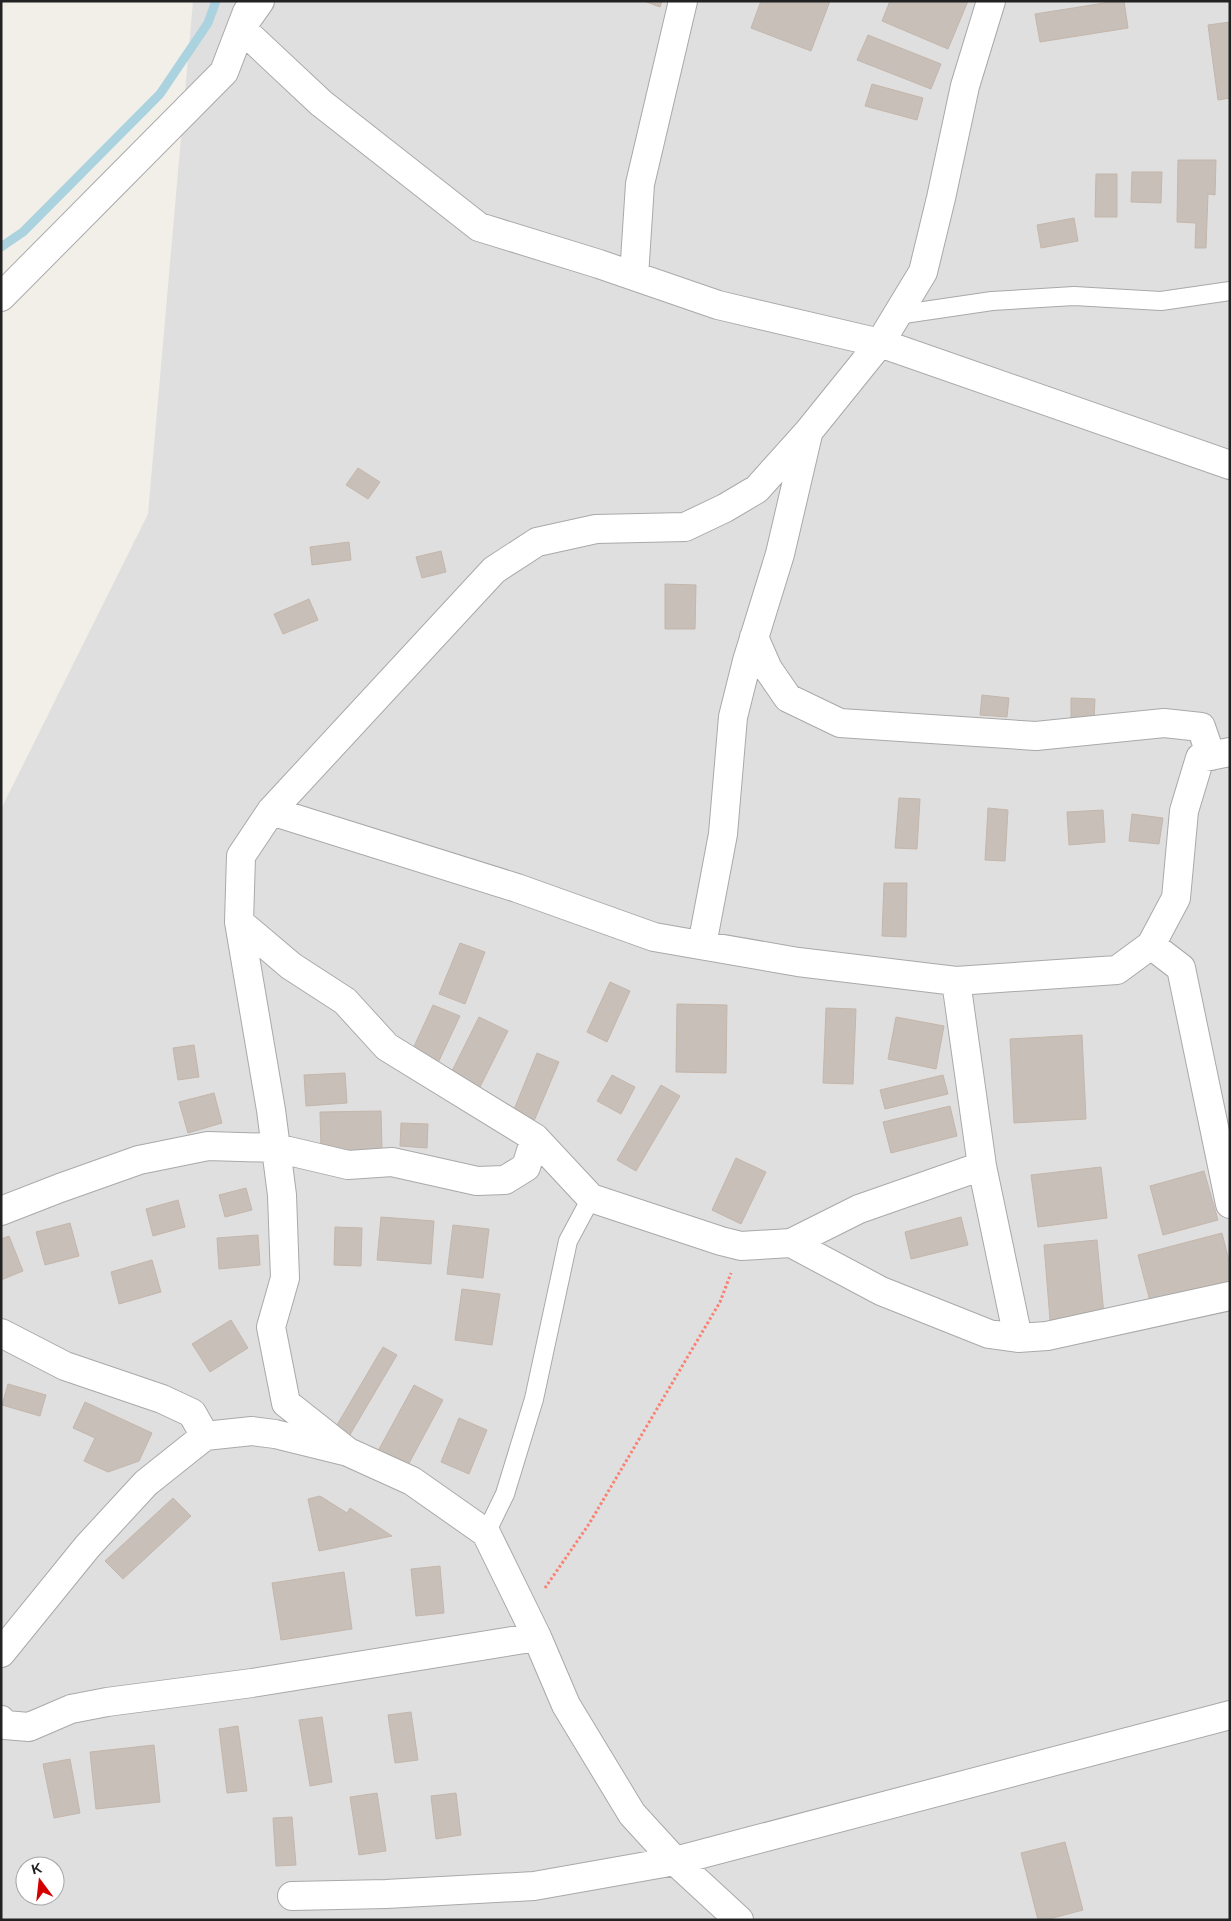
<svg xmlns="http://www.w3.org/2000/svg" width="1231" height="1921" font-family="Arial,sans-serif">
	<style>
		.residential { fill: #e0dfdf; fill-rule: evenodd }
		.lines { fill: none; stroke-linecap: round; stroke-linejoin: round }
		.stream { stroke: #aad3df; stroke-width: 9 }
		.building { fill: #c7bfb8; stroke: #c4b6ab }
		.lane-casing { stroke: #a9a9a9; stroke-width: 20 }
		.street-casing { stroke: #a9a9a9; stroke-width: 30 }
		.path { stroke: #fa8072; stroke-width: 3; stroke-dasharray: 2.5 2.5; stroke-linecap: butt }
		.lane { stroke: #fff; stroke-width: 18 }
		.street { stroke: #fff; stroke-width: 28 }
	</style>
	<rect width="100%" height="100%" fill="#f2efe9"/>
	<!-- residential -->
	<path class="residential" d="M193 1H1230V1920H1V809L148 514ZM25 1866H55V1896H25Z"/>
	<g class="lines">
		<!-- stream -->
		<path class="stream" d="M1 247 23 232 160 94 208 23 216 1"/>
	</g>
	<!-- building -->
	<path class="building" d="M644 1H662L660 7Z
		M761 1H830L811 51 751 28Z
		M890 1H968L948 49 882 21Z
		M1117 1H1124L1128 28 1040 42 1035 14Z
		M1230 22V98L1218 100 1208 25Z
		M868 35 941 64 931 89 857 60Z
		M872 84 923 98 917 120 865 106Z
		M1178 160H1216L1215 195 1208 194 1206 248H1195L1196 223 1177 222Z
		M1132 172H1162L1161 203 1131 202Z
		M1096 174H1117V217H1095Z
		M1074 218 1078 241 1041 248 1037 225Z
		M358 468 380 482 368 499 346 485Z
		M349 542 351 560 312 565 310 547Z
		M441 551 446 572 422 578 416 557Z
		M665 584 696 585 695 629H665Z
		M309 599 318 620 283 634 274 614Z
		M982 695 1009 698 1007 717 980 715Z
		M1071 698 1095 699 1094 719 1071 718Z
		M899 798 920 799 917 849 895 848Z
		M988 808 1008 810 1005 861 985 860Z
		M1103 810 1105 842 1069 845 1067 812Z
		M1132 814 1163 818 1159 844 1129 841Z
		M884 883H907L906 937 882 936Z
		M460 943 485 952 465 1004 439 994Z
		M610 982 630 991 607 1042 587 1032Z
		M677 1004 727 1005 726 1073 676 1072Z
		M433 1005 460 1016 437 1065 411 1053Z
		M826 1008 856 1009 853 1084 823 1083Z
		M479 1017 508 1031 479 1089 450 1075Z
		M896 1017 944 1026 936 1069 888 1059Z
		M1082 1035 1086 1119 1014 1123 1010 1039Z
		M194 1045 199 1077 178 1080 173 1048Z
		M537 1053 559 1062 534 1121 513 1112Z
		M345 1073 347 1103 306 1106 304 1075Z
		M612 1075 635 1087 621 1114 597 1101Z
		M943 1075 948 1094 885 1109 880 1090Z
		M661 1085 680 1096 636 1171 617 1160Z
		M214 1093 222 1123 188 1133 179 1102Z
		M950 1106 957 1136 891 1153 883 1122Z
		M381 1111 382 1150 321 1151 320 1112Z
		M401 1123 428 1124 427 1148 400 1146Z
		M736 1158 766 1172 741 1224 712 1210Z
		M1101 1167 1107 1218 1038 1227 1031 1175Z
		M1204 1171 1218 1220 1163 1235 1150 1186Z
		M246 1188 252 1210 225 1217 219 1195Z
		M178 1200 185 1227 153 1236 146 1209Z
		M381 1217 434 1221 431 1264 377 1260Z
		M961 1217 968 1245 911 1259 905 1232Z
		M70 1223 79 1256 45 1265 36 1232Z
		M453 1225 489 1229 483 1278 447 1274Z
		M335 1227 362 1228 361 1266 334 1265Z
		M1222 1233 1230 1265V1289L1152 1309 1138 1255Z
		M258 1235 260 1265 219 1269 217 1238Z
		M9 1236 23 1271 1 1280V1239Z
		M1097 1240 1104 1315 1050 1320 1044 1245Z
		M152 1260 161 1292 119 1304 111 1272Z
		M462 1289 500 1294 492 1345 455 1340Z
		M231 1320 248 1348 210 1372 192 1344Z
		M383 1347 397 1355 348 1438 334 1430Z
		M8 1384 46 1395 40 1416 2 1405Z
		M414 1385 443 1400 407 1467 378 1451Z
		M85 1402 152 1433 139 1461 108 1472 84 1461 95 1438 73 1428Z
		M459 1418 487 1430 469 1474 441 1462Z
		M320 1496 347 1513 350 1508 392 1536 319 1551 308 1499Z
		M173 1498 191 1516 123 1579 105 1561Z
		M440 1566 444 1613 416 1616 411 1569Z
		M344 1572 352 1629 281 1640 272 1583Z
		M411 1712 418 1760 395 1763 388 1715Z
		M322 1717 332 1782 310 1786 299 1720Z
		M238 1726 247 1791 227 1793 219 1729Z
		M154 1745 160 1802 96 1809 90 1752Z
		M70 1759 80 1813 54 1818 43 1764Z
		M377 1793 386 1851 359 1855 350 1797Z
		M456 1793 461 1835 436 1839 431 1796Z
		M292 1817 296 1865 276 1866 273 1818Z
		M1065 1842 1083 1910 1045 1920H1038L1021 1853Z"/>
	<g class="lines">
		<!-- lane casing -->
		<g class="lane-casing">
			<path id="lane" d="M897 315 992 301 1074 296 1161 301 1230 291
				M486 1533 505 1494 534 1399 568 1241 591 1198"/>
		</g>
		<!-- street casing -->
		<g class="street-casing">
			<path id="street" d="M260 1 241 28 321 103 479 227 599 264 718 305 880 343 1230 465
				M634 276 640 184 683 1
				M1 297 224 72 247 12
				M754 637 768 669 788 698 840 723 1036 736 1164 723 1201 727 1211 756
				M271 811 517 888 654 937 798 962 956 981 1117 970 1151 945 1176 898 1184 811 1200 758 1230 752
				M239 922 291 966 345 1001 387 1047 535 1138 591 1198 721 1241 741 1246 791 1243 859 1209 982 1166
				M702 945 723 834 733 717 747 661 780 554 808 434
				M1151 945 1181 968 1230 1204
				M956 981 982 1166 1018 1338
				M1 1211 60 1188 139 1160 208 1146 276 1148 348 1165 392 1162 477 1181 505 1180 526 1167 535 1138
				M791 1243 881 1291 989 1334 1018 1338 1047 1336 1230 1296
				M1 1333 65 1366 162 1399 192 1413 205 1436
				M348 1452 286 1403 271 1327 285 1278 282 1195 271 1110 239 922 241 856 271 811 494 570 537 542 596 529 685 527 725 508 757 489 809 431 880 343 923 272 941 198 965 86 991 1
				M1 1653 87 1547 146 1483 205 1436 252 1431 275 1434 348 1452 412 1481 486 1533 537 1637 566 1705 632 1814 675 1861 739 1920
				M1 1720 5 1725 29 1727 71 1709 107 1702 252 1683 537 1637
				M292 1896 386 1894 534 1886 675 1861 1230 1715"/>
		</g>
		<!-- path -->
		<path class="path" d="M545 1588 589 1524 720 1302 731 1273"/>
		<!-- lane -->
		<use href="#lane" class="lane"/>
		<!-- street -->
		<use href="#street" class="street"/>
	</g>
	<!-- border -->
	<rect width="1231" height="1921" fill="none" stroke="#222222" stroke-width="5"/>
	<!-- north arrow -->
	<g transform="translate(40 1881) rotate(345)"><circle r="24" fill="#ffffff" stroke="#a7a7a7"/>
	<path d="M0-4L9 19L0 12L-9 19Z" fill="#d40000"/>
	<text y="-8" font-size="14" font-weight="bold" text-anchor="middle" fill="#222222">K</text>
	</g>
</svg>
